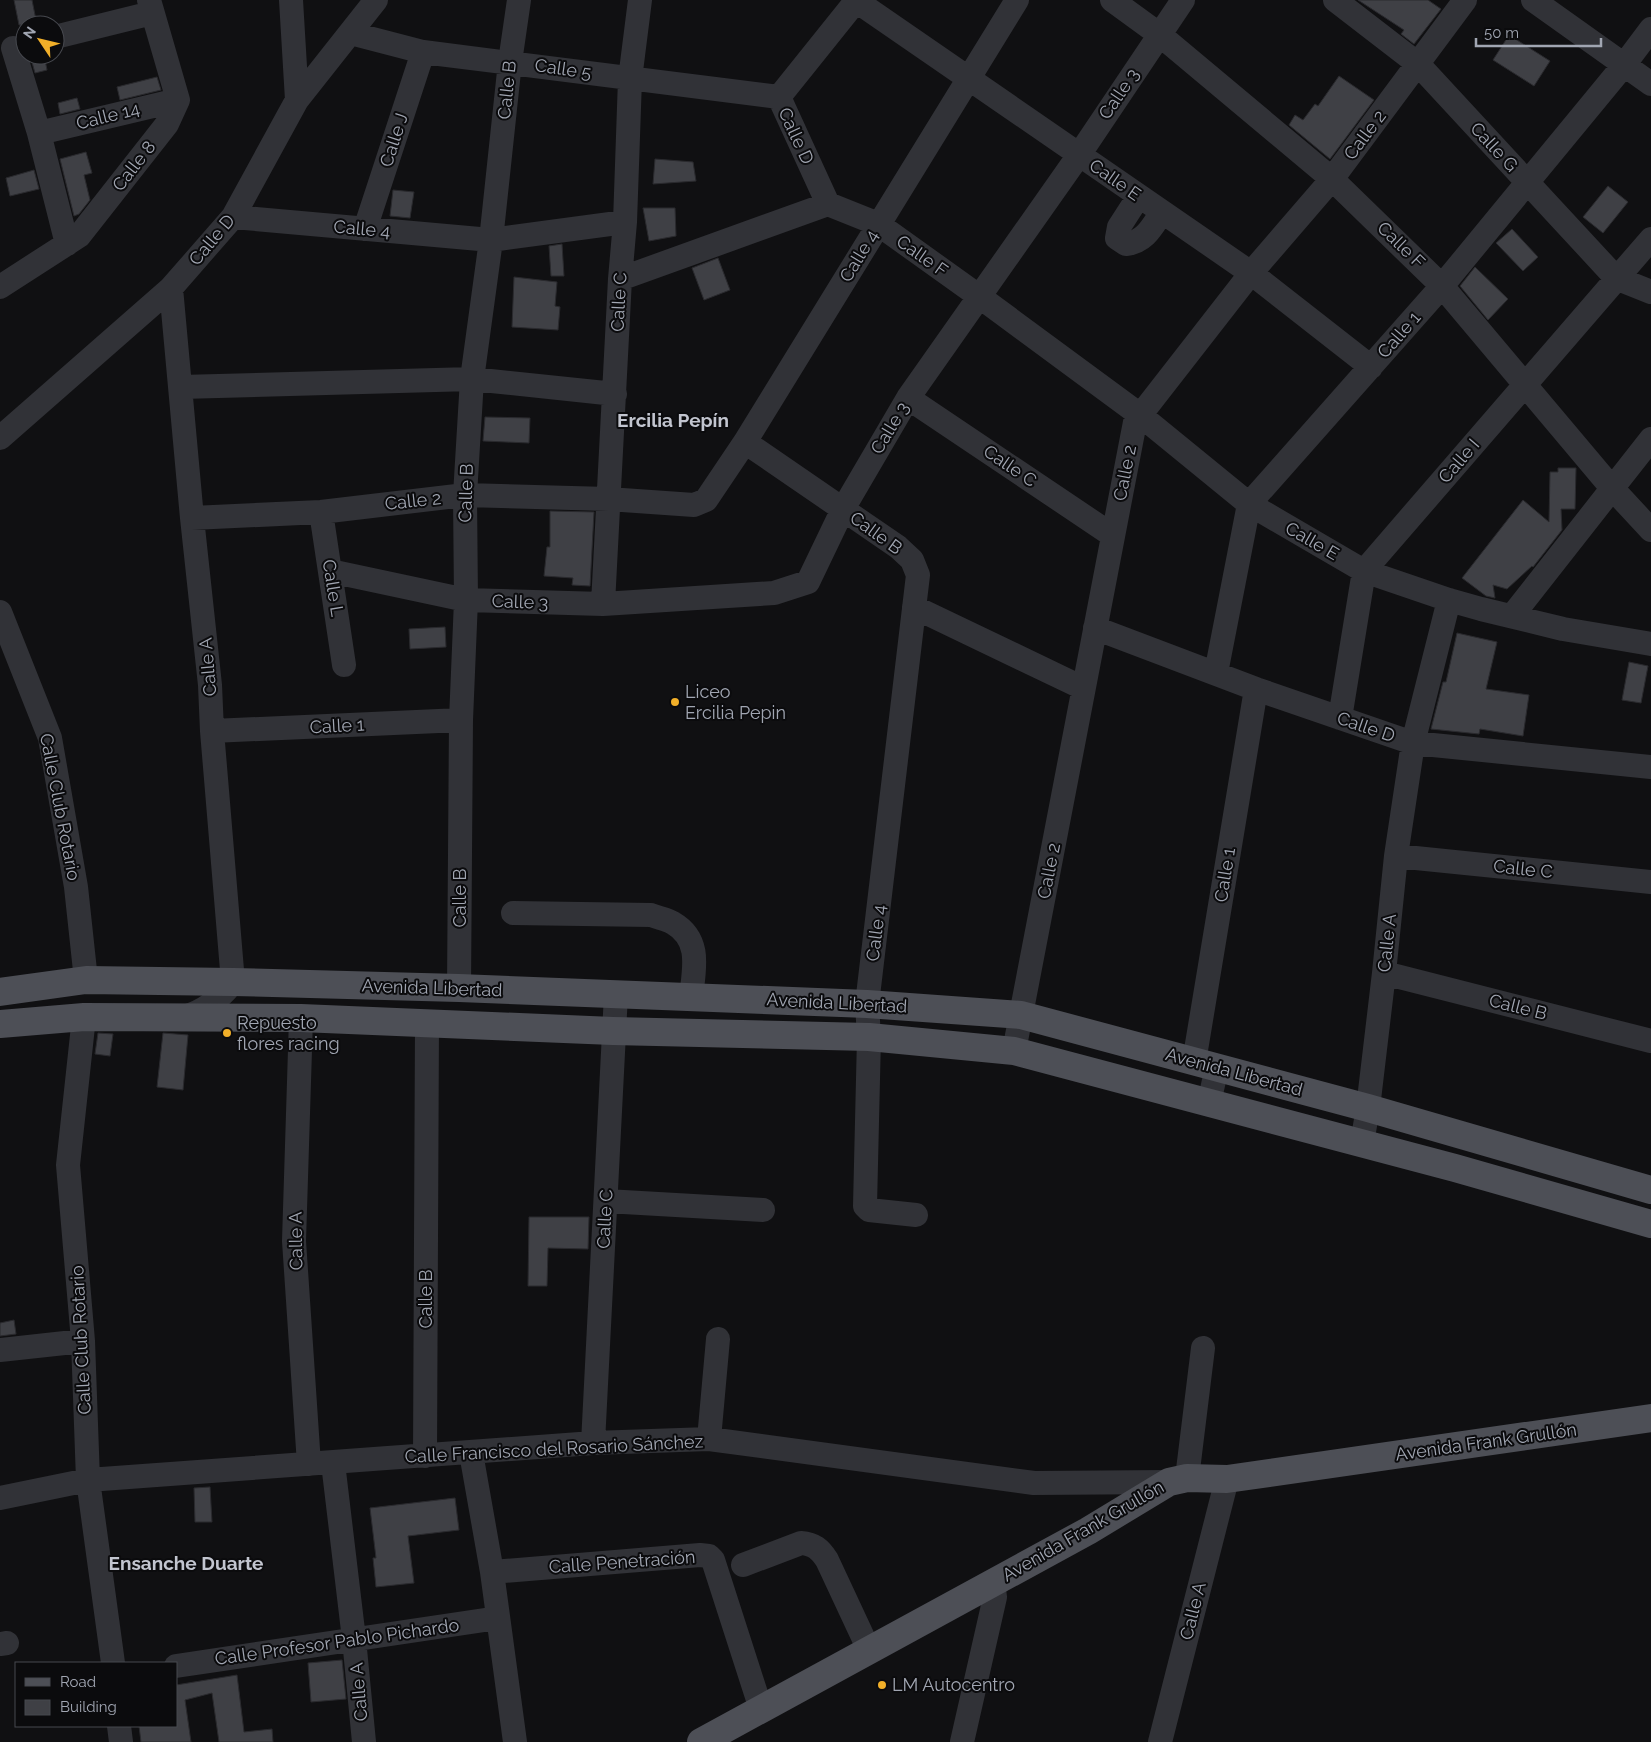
<svg xmlns="http://www.w3.org/2000/svg" width="1651" height="1742" font-family="Raleway,sans-serif">
	<style>
		.building { fill: #3f4045; stroke: #2a2a2e }
		.lines { fill: none; stroke-linecap: round; stroke-linejoin: round }
		.minor { stroke: #313237; stroke-width: 24 }
		.major { stroke: #4d4f56; stroke-width: 28 }
		.poi-dot { fill: #f1af29; stroke: #0b0b0d; stroke-width: 2 }
		.labels { text-anchor: middle; stroke-width: 4; stroke-linejoin: round; paint-order: stroke }
		.street-label { font-size: 18px; fill: #a1a6b2; stroke: #0b0b0d }
		.poi-label { font-size: 18px; fill: #a1a6b2; stroke: #0b0b0d; text-anchor: start }
		.neighbourhood-label { font-size: 19px; font-weight: bold; fill: #c2c5cf; stroke: #0b0b0d }
	</style>
	<rect width="100%" height="100%" fill="#101012"/>
	<!-- building -->
	<path class="building" d="M14 0H32L37 25H19Z
		M1358 0H1428L1441 9 1414 44 1401 34 1404 30Z
		M1509 35 1550 61 1534 86 1493 60Z
		M30 55H44L47 70 35 73Z
		M1339 76 1374 100 1330 159 1289 125 1295 115 1303 120 1315 104 1318 106Z
		M157 77 161 90 120 100 117 87Z
		M77 98 80 109 60 114 58 103Z
		M86 152 92 173 84 175 90 200 79 214 74 216 60 159Z
		M655 159 693 162 696 181 653 184Z
		M34 170 39 189 10 196 6 178Z
		M1608 186 1628 202 1603 233 1583 217Z
		M393 190 414 192 410 218 390 216Z
		M643 208H675L676 236 649 241Z
		M1512 229 1538 257 1523 271 1496 243Z
		M562 244 564 276H551L549 246Z
		M718 258 730 290 704 300 692 268Z
		M1475 267 1508 299 1488 320 1460 286Z
		M514 277 557 282 555 306 560 307 558 330 512 327Z
		M485 417 530 418 529 443 483 441Z
		M1558 468H1576L1575 509H1561L1562 530 1533 567 1532 566 1507 589 1493 585 1495 598 1486 596 1462 578 1523 500 1549 522 1550 472H1558Z
		M550 511 594 512 590 586 572 585 573 578 544 576 547 547H550Z
		M445 627 446 647 410 649 409 629Z
		M1457 633 1497 642 1486 689 1529 695 1523 736 1480 729 1479 734 1431 729 1443 682H1446Z
		M1629 662 1648 666 1641 703 1622 700Z
		M98 1033 113 1034 110 1056 95 1054Z
		M163 1033 188 1035 183 1090 157 1087Z
		M529 1217H589L588 1249 548 1248 547 1286H528Z
		M14 1320 16 1334 0 1336V1323Z
		M210 1487 212 1522H195L194 1488Z
		M455 1498 459 1530 408 1536 414 1583 376 1587 373 1558H376L370 1508Z
		M342 1660 346 1699 311 1702 308 1663Z
		M237 1675 244 1732 272 1729 273 1742H219L212 1693 185 1700 191 1742H141L139 1726H176V1685Z"/>
	<g class="lines">
		<!-- minor -->
		<path class="minor" d="M291 0 297 100
			M855 0 1251 273 1371 367
			M1112 0 1160 35 1332 179 1442 286 1611 487 1651 530
			M1335 0 1418 64 1616 278 1651 292
			M1533 0 1651 84
			M350 33 423 52 779 97
			M55 37 152 13
			M13 48 39 133 67 244
			M39 133 178 100
			M1139 196 1119 227 1117 238 1126 244C1145 242 1152 227 1162 212
			M828 204 779 97 856 1
			M233 217 491 240 625 222
			M365 229 423 52
			M620 279 828 204 878 224 980 297 1140 415 1249 504 1364 571 1449 600 1481 609 1563 629 1651 644
			M0 287 79 236 167 124 178 100 149 0
			M171 288 192 518 210 685 212 731 233 982C220 999 205 1011 184 1017
			M181 387 472 379 615 394
			M908 398 1112 535
			M0 438 171 288 233 217 297 100 376 0
			M745 442 898 547 912 560 918 575 867 1004 869 1037 865 1206 869 1210 916 1215
			M321 512 344 665
			M192 518 321 512 465 495 608 499 694 505 706 500 745 442 1017 0
			M330 571 466 600 603 604 774 593 808 582 843 509 908 398 1079 155 1183 0
			M603 604 620 279 625 222 630 79 640 0
			M914 607 1083 688
			M0 612 50 738 76 887 86 980
			M1512 616 1651 439
			M1095 628 1256 689 1413 743 1651 767
			M1216 673 1249 504 1442 286 1624 65 1651 29
			M1340 718 1364 571 1651 239
			M212 731 461 720
			M1396 856 1651 882
			M513 913 651 915C658 918 667 919 673 923 702 940 694 969 691 997
			M1384 973 1651 1041
			M459 988 461 720 466 600 465 495 472 379 491 240 510 62 519 0
			M84 1017 68 1165 83 1341 88 1480 113 1663
			M301 1018 294 1241 309 1464
			M1014 1051 1135 422 1251 273 1332 179 1465 0
			M1194 1062 1256 689
			M1209 1103 1217 1067
			M1362 1143 1368 1108 1384 973 1396 856 1413 743 1449 600
			M606 1201 763 1210
			M0 1350 83 1341
			M709 1439 718 1339
			M593 1443 616 994
			M471 1453 492 1572 515 1742
			M425 1456 427 1023
			M333 1463 354 1639 364 1742
			M1187 1478 1203 1348
			M0 1498 88 1480 593 1443 709 1439 1034 1483 1169 1482
			M743 1565 801 1543C814 1544 820 1549 827 1560L869 1650
			M492 1572 700 1555 709 1556 713 1560 761 1709
			M0 1644 7 1643
			M176 1666 498 1618
			M119 1726 121 1742
			M962 1742 995 1597 993 1582
			M1160 1742 1227 1479"/>
		<!-- major -->
		<path class="major" d="M0 992 86 980 233 982 459 988 867 1004 1021 1015 1368 1108 1651 1190
			M0 1024 84 1017 301 1018 613 1031 869 1037 1014 1051 1455 1168 1651 1224
			M701 1742 1088 1531 1169 1482 1187 1478 1227 1479 1651 1418"/>
	</g>
	<!-- markers -->
	<g class="poi-dot">
		<circle cx="675" cy="702" r="5"/>
		<circle cx="227" cy="1033" r="5"/>
		<circle cx="882" cy="1685" r="5"/>
	</g>
	<g class="labels">
		<!-- street labels -->
		<g class="street-label">
			<text transform="translate(563 69) rotate(8)" y="6">Calle 5</text>
			<text transform="translate(507 90) rotate(-84)" y="6">Calle B</text>
			<text transform="translate(1119 94) rotate(-56)" y="6">Calle 3</text>
			<text transform="translate(108 116) rotate(-14)" y="6">Calle 14</text>
			<text transform="translate(1365 135) rotate(-53)" y="6">Calle 2</text>
			<text transform="translate(796 136) rotate(65)" y="6">Calle D</text>
			<text transform="translate(394 140) rotate(-72)" y="6">Calle J</text>
			<text transform="translate(1494 147) rotate(47)" y="6">Calle G</text>
			<text transform="translate(134 166) rotate(-52)" y="6">Calle 8</text>
			<text transform="translate(1115 180) rotate(35)" y="6">Calle E</text>
			<text transform="translate(362 229) rotate(5)" y="6">Calle 4</text>
			<text transform="translate(212 240) rotate(-50)" y="6">Calle D</text>
			<text transform="translate(1401 245) rotate(44)" y="6">Calle F</text>
			<text transform="translate(859 256) rotate(-59)" y="6">Calle 4</text>
			<text transform="translate(922 256) rotate(35)" y="6">Calle F</text>
			<text transform="translate(619 302) rotate(-87)" y="6">Calle C</text>
			<text transform="translate(1399 335) rotate(-49)" y="6">Calle 1</text>
			<text transform="translate(890 428) rotate(-59)" y="6">Calle 3</text>
			<text transform="translate(1459 461) rotate(-49)" y="6">Calle I</text>
			<text transform="translate(1010 466) rotate(34)" y="6">Calle C</text>
			<text transform="translate(1125 473) rotate(-79)" y="6">Calle 2</text>
			<text transform="translate(466 493) rotate(-88)" y="6">Calle B</text>
			<text transform="translate(413 501) rotate(-6)" y="6">Calle 2</text>
			<text transform="translate(876 533) rotate(36)" y="6">Calle B</text>
			<text transform="translate(1312 541) rotate(30)" y="6">Calle E</text>
			<text transform="translate(333 588) rotate(81)" y="6">Calle L</text>
			<text transform="translate(520 602) rotate(2)" y="6">Calle 3</text>
			<text transform="translate(208 667) rotate(-95)" y="6">Calle A</text>
			<text transform="translate(337 726) rotate(-3)" y="6">Calle 1</text>
			<text transform="translate(1366 727) rotate(19)" y="6">Calle D</text>
			<text transform="translate(60 807) rotate(79)" y="6">Calle Club Rotario</text>
			<text transform="translate(1523 869) rotate(6)" y="6">Calle C</text>
			<text transform="translate(1049 871) rotate(-79)" y="6">Calle 2</text>
			<text transform="translate(1225 875) rotate(-81)" y="6">Calle 1</text>
			<text transform="translate(460 898) rotate(-90)" y="6">Calle B</text>
			<text transform="translate(876 933) rotate(-83)" y="6">Calle 4</text>
			<text transform="translate(1387 943) rotate(-84)" y="6">Calle A</text>
			<text transform="translate(432 988) rotate(2)" y="6">Avenida Libertad</text>
			<text transform="translate(837 1003) rotate(3)" y="6">Avenida Libertad</text>
			<text transform="translate(1518 1007) rotate(14)" y="6">Calle B</text>
			<text transform="translate(1234 1072) rotate(15)" y="6">Avenida Libertad</text>
			<text transform="translate(605 1219) rotate(-87)" y="6">Calle C</text>
			<text transform="translate(296 1241) rotate(-91)" y="6">Calle A</text>
			<text transform="translate(426 1299) rotate(-90)" y="6">Calle B</text>
			<text transform="translate(81 1340) rotate(-93)" y="6">Calle Club Rotario</text>
			<text transform="translate(1486 1442) rotate(-8)" y="6">Avenida Frank Grullón</text>
			<text transform="translate(554 1449) rotate(-3)" y="6">Calle Francisco del Rosario Sánchez</text>
			<text transform="translate(1083 1531) rotate(-30)" y="6">Avenida Frank Grullón</text>
			<text transform="translate(622 1562) rotate(-4)" y="6">Calle Penetración</text>
			<text transform="translate(1193 1611) rotate(-76)" y="6">Calle A</text>
			<text transform="translate(337 1642) rotate(-8)" y="6">Calle Profesor Pablo Pichardo</text>
			<text transform="translate(359 1692) rotate(-95)" y="6">Calle A</text>
		</g>
		<!-- poi labels -->
		<g class="poi-label">
			<text x="685" y="698">Liceo<tspan x="685" dy="21">Ercilia Pepin</tspan></text>
			<text x="237" y="1029">Repuesto<tspan x="237" dy="21">flores racing</tspan></text>
			<text x="892" y="1691">LM Autocentro</text>
		</g>
		<!-- neighbourhood labels -->
		<g class="neighbourhood-label">
			<text x="673" y="427">Ercilia Pepín</text>
			<text x="186" y="1570">Ensanche Duarte</text>
		</g>
	</g>
	<!-- legend -->
	<rect x="15" y="1662" width="162" height="65" fill="#0b0b0d" stroke="#47494f"/>
	<rect x="25" y="1678" width="25" height="8" fill="#4d4f56" stroke="#47494f"/>
	<text x="60" y="1687" font-size="15" fill="#a1a6b2">Road</text>
	<rect x="25" y="1700" width="25" height="15" fill="#3f4045" stroke="#47494f"/>
	<text x="60" y="1712" font-size="15" fill="#a1a6b2">Building</text>
	<!-- north arrow -->
	<g transform="translate(40 40) rotate(305)"><circle r="24" fill="#0b0b0d" stroke="#47494f"/>
	<path d="M0-4L9 19L0 12L-9 19Z" fill="#f1af29"/>
	<text y="-8" font-size="14" font-weight="bold" text-anchor="middle" fill="#a1a6b2">N</text>
	</g>
	<!-- scale -->
	<path d="M1476 38v8h125v-8" fill="none" stroke="#a1a6b2" stroke-width="2.5"/>
	<text x="1484" y="38" font-size="15" fill="#a1a6b2" stroke="#0b0b0d" stroke-width="4" paint-order="stroke">50 m</text>
</svg>
